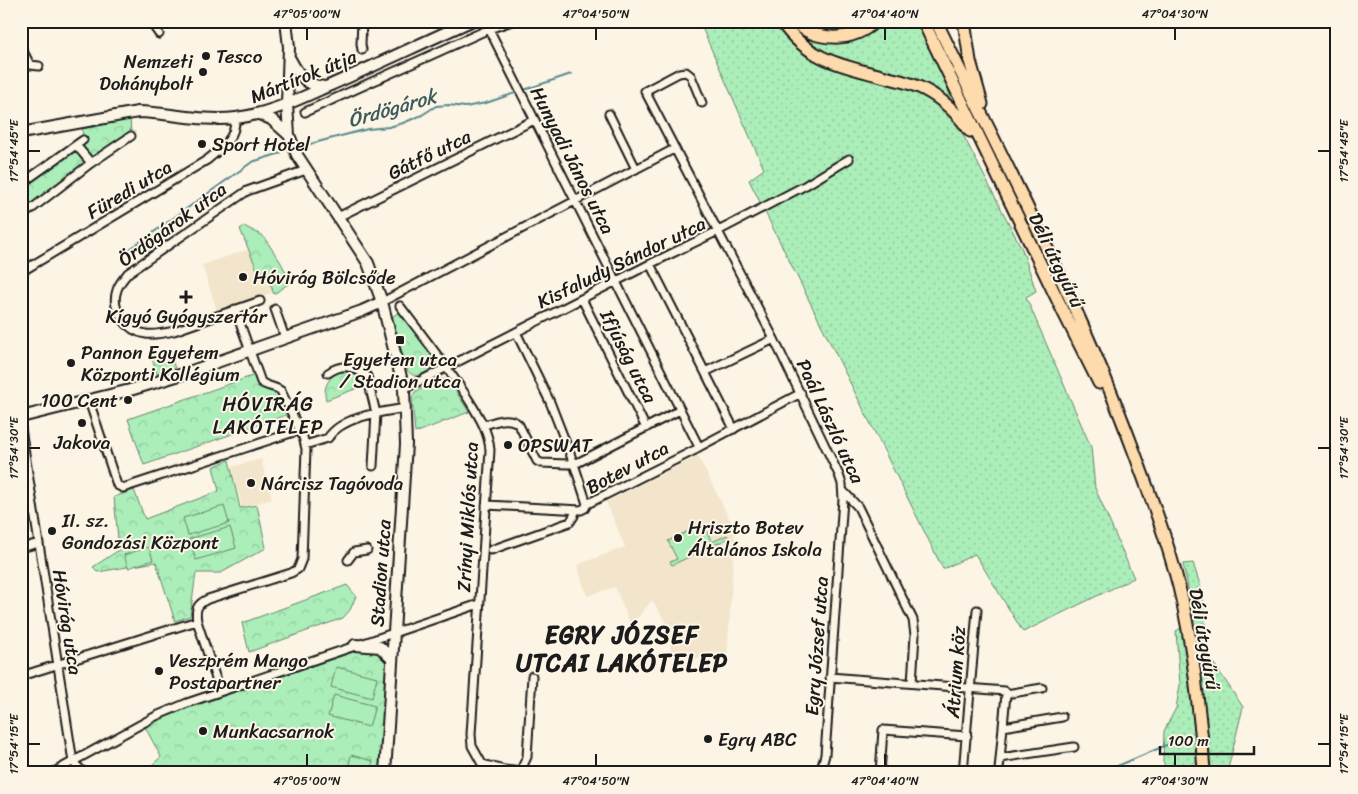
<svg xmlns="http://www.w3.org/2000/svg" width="1358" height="794" font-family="Sriracha,sans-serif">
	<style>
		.built { fill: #f2e5cb }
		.grass { fill: url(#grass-dots); stroke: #64856a }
		.park { fill: url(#park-crowns); stroke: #64856a }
		.pitch { fill: #abeeb9; stroke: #64856a }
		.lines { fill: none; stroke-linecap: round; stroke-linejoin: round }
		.stream { stroke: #58898d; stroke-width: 2 }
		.street-casing { stroke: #1c1c1c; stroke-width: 11 }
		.secondary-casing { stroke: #1c1c1c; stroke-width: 14 }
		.primary-casing { stroke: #1c1c1c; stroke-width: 15 }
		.street { stroke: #fcf5e5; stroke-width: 7 }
		.secondary { stroke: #fcf5e5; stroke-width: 10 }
		.primary { stroke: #fedbac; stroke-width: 11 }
		.ticks { fill: none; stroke: #1c1c1c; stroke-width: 2 }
		.poi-dot { fill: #1c1c1c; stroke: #fcf5e5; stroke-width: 2 }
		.labels { text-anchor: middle; stroke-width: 4; stroke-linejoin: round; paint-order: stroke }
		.poi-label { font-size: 19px; fill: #1c1c1c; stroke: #fcf5e5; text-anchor: start }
		.street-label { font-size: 19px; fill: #1c1c1c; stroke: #fcf5e5 }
		.water-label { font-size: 20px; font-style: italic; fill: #3f5b5e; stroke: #fcf5e5 }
		.neighbourhood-label { font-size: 20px; letter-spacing: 1px; fill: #1c1c1c; stroke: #fcf5e5 }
		.district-label { font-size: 24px; font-weight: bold; letter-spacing: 1px; fill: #1c1c1c; stroke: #fcf5e5 }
		.neatline { fill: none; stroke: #1c1c1c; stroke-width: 2 }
		.ticks-label { font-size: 12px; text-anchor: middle; fill: #1c1c1c }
	</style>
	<defs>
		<pattern id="grass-dots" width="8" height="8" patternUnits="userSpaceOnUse" patternTransform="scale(1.25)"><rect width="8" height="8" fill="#abeeb9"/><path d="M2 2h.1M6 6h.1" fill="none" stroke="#93cc9e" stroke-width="1.8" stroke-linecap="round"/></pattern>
		<pattern id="park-crowns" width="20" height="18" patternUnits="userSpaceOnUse" patternTransform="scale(1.25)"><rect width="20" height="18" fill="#abeeb9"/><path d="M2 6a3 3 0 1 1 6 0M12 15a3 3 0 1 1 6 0" fill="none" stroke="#93cc9e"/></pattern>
	</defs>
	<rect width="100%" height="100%" fill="#fcf5e5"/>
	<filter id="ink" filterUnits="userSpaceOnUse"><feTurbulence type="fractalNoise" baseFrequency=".02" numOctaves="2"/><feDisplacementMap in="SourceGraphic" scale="10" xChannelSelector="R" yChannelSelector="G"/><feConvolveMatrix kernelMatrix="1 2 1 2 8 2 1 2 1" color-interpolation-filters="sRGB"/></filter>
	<g filter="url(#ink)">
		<!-- built -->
		<path class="built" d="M269 242 284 289 217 311 202 265Z
			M698 456 735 530 727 660 670 656 671 631 652 600 631 626 615 587 587 596 577 565 625 547 606 502Z
			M261 459 272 499 242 507 231 467Z"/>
		<!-- grass -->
		<path class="grass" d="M699 21H921L940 63 960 129 1022 249 1036 291 1026 297 1091 447 1095 488 1134 578 1023 632 975 554 943 569 749 180 764 169Z
			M1193 563 1202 591 1208 655 1243 707 1227 773H1169L1163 762 1164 731 1176 708 1180 685 1176 631 1195 620 1183 564Z"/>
		<!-- park -->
		<path class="park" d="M130 119 131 132 110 152 21 223V181L83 137 82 129Z
			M244 226 263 236 280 261 291 282 274 294 265 271 258 272 240 229Z
			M400 311 436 360V369C425 374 415 381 407 370L392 317Z
			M156 353 172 359 175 369 157 374 151 355Z
			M336 372H346L363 376V386L326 400C323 387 327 382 336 372Z
			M255 375 279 393 289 414 144 465 128 419Z
			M441 379 447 380 450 382 469 412 415 433 412 398 415 392Z
			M229 460 240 508 257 505 266 548 221 573H196L190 616 175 621 156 562 98 572 93 567 119 550 114 497 134 490 145 519 219 491 213 467Z
			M347 585 356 596 350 610 343 618 249 652 242 623Z
			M355 645 380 647 392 659 385 773H143L161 757 143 723 156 716Z"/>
		<!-- pitch -->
		<path class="pitch" d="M224 506 229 523 188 535 183 518Z
			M703 524 712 542 727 535 729 538 672 565 670 562 677 559 668 541Z
			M230 527 236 548 196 560 189 539Z
			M149 547 153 560 128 568 124 555Z
			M336 667 377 677 372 698 331 687Z
			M334 695 375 706 369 727 328 716Z
			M351 755 373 761 369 773H347Z"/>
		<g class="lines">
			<!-- stream -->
			<path class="stream" d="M306 145 368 129 389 127 403 123 422 115 436 106 449 105 465 107 486 103 571 74
				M130 249 252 162 281 153
				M1101 773 1169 744 1178 745"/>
			<!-- street casing -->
			<g class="street-casing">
				<path id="street" d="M150 21 159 34
					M485 21 699 447 801 393
					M21 47 30 65 39 66
					M362 50 361 44 362 21
					M702 103 691 76 686 72 679 73 645 91 774 339 839 475 842 484 843 499 825 755 820 773
					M305 112 489 29 512 21
					M609 114 636 169
					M76 145 91 163
					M21 184 83 140
					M21 217 91 163 131 136
					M338 217 534 120
					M650 264 734 429
					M21 272 207 160C221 148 236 139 235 119
					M582 299 646 428
					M260 301 174 331C165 333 155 335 146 334 127 331 110 310 117 290 119 283 124 278 128 273L247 191 306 170
					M382 302 674 149
					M400 306C422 335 445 364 465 394 476 412 488 428 490 450L471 734 472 746 482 764 504 770 530 773
					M275 309 285 338
					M516 332 550 402 574 464 587 504
					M705 372 774 339
					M328 373C343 363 353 366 367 376L376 413 373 466
					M404 389 650 264 722 229 806 185 849 159
					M89 401 117 485 123 488 300 430
					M484 425C495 422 510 415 519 425L537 461 541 463 568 464 579 462 680 410
					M21 428 73 762
					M305 445 328 438C342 416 382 412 406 408
					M843 491 858 507 913 620 915 635 912 683
					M486 505 581 510 585 508 587 504 695 450
					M21 548 39 543
					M491 550 570 522 574 516 575 510
					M348 560 354 552 367 550
					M21 676 197 621
					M830 677 1005 691 1006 694 999 770
					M220 691 197 621C195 609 197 604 208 599L291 573 298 569 302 559 306 449 303 437 281 391C275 386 267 387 261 382L235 309
					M1006 694 1042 688
					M1003 727 1062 717
					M1000 758 1074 747
					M73 762 84 773
					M520 772 527 757 532 676
					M52 773 156 716 187 703 479 604
					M880 773 883 730 967 736
					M963 773 977 610"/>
			</g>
			<!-- secondary casing -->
			<g class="secondary-casing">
				<path id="secondary" d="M286 21 289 47 287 104 289 135 297 155 368 263 382 302 404 389 406 444 385 773
					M290 59C298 74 306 86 325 87
					M259 114 271 119 289 135
					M21 133 138 112C170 113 204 122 236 118 268 114 297 100 326 87 374 66 422 43 471 21
					M21 417 130 390 183 374 362 311 382 302
					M355 645 380 647 392 659"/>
			</g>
			<!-- primary casing -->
			<g class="primary-casing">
				<path id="primary" d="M781 21C809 62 845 66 889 78 902 81 914 84 925 90 944 100 958 114 970 131
					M794 21C815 42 853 43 875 21
					M923 21 1063 311 1099 383
					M936 21C1005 164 1080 305 1135 454 1153 503 1172 553 1183 604 1190 637 1195 671 1198 704 1201 727 1203 750 1204 773
					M964 21 970 61 982 104"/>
			</g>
			<!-- street -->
			<use href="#street" class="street"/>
			<!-- secondary -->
			<use href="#secondary" class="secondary"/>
			<!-- primary -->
			<use href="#primary" class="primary"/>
		</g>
	</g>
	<!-- ticks -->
	<path class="ticks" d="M307 28V40M596 28V40M885 28V40M1175 28V40M28 151H40M1318 151H1330M28 448H40M1318 448H1330M28 744H40M1318 744H1330M307 754V766M596 754V766M885 754V766M1175 754V766"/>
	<!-- markers -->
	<g class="poi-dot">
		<circle cx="206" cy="56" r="5"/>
		<circle cx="203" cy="72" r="5"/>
		<circle cx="202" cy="144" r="5"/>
		<circle cx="243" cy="277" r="5"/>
		<path d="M183.5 289.5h5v5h5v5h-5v5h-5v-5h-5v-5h5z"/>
		<rect x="395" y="335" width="10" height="10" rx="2.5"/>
		<circle cx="71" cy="363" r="5"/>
		<circle cx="128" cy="400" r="5"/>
		<circle cx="82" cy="423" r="5"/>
		<circle cx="508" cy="445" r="5"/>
		<circle cx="251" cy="483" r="5"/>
		<circle cx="52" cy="531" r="5"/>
		<circle cx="678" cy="538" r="5"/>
		<circle cx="159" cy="671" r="5"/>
		<circle cx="203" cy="731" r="5"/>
		<circle cx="708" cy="739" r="5"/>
	</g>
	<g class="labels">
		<!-- poi labels -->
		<g class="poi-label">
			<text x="216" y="63">Tesco</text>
			<text x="193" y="68" text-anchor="end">Nemzeti<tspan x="193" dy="22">Dohánybolt</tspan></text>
			<text x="212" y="151">Sport Hotel</text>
			<text x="253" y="284">Hóvirág Bölcsőde</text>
			<text x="186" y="323" text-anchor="middle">Kígyó Gyógyszertár</text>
			<text x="81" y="359">Pannon Egyetem<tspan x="81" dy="22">Központi Kollégium</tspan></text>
			<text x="400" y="366" text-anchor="middle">Egyetem utca<tspan x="400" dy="22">/ Stadion utca</tspan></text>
			<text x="118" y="407" text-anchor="end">100 Cent</text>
			<text x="82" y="449" text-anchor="middle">Jakova</text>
			<text x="518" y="452">OPSWAT</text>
			<text x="261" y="490">Nárcisz Tagóvoda</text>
			<text x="62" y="527">II. sz.<tspan x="62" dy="22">Gondozási Központ</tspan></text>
			<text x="688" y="534">Hriszto Botev<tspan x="688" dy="22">Általános Iskola</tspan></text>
			<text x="169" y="667">Veszprém Mango<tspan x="169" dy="22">Postapartner</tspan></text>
			<text x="213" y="738">Munkacsarnok</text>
			<text x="718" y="746">Egry ABC</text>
		</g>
		<!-- street labels -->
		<g class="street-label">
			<text transform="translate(303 76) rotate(-22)" y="7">Mártírok útja</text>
			<text transform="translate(429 154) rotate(-26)" y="7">Gátfő utca</text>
			<text transform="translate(573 160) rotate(63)" y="7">Hunyadi János utca</text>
			<text transform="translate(129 189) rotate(-31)" y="7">Füredi utca</text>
			<text transform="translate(172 224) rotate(-36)" y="7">Ördögárok utca</text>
			<text transform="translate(1057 260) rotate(64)" y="7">Déli útgyűrű</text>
			<text transform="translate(621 262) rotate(-26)" y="7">Kisfaludy Sándor utca</text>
			<text transform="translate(629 356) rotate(63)" y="7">Ifjúság utca</text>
			<text transform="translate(831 421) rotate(65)" y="7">Paál László utca</text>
			<text transform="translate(627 467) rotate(-28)" y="7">Botev utca</text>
			<text transform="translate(467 517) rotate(-87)" y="7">Zrínyi Miklós utca</text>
			<text transform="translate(380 573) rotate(-86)" y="7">Stadion utca</text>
			<text transform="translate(68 622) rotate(81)" y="7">Hóvirág utca</text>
			<text transform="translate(1205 639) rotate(80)" y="7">Déli útgyűrű</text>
			<text transform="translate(816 646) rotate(-86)" y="7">Egry József utca</text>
			<text transform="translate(955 672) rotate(-86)" y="7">Átrium köz</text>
		</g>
		<!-- water labels -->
		<g class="water-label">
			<text transform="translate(392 108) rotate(-16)" y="7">Ördögárok</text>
		</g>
		<!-- neighbourhood labels -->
		<g class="neighbourhood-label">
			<text x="268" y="411">HÓVIRÁG<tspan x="268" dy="23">LAKÓTELEP</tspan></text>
		</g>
		<!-- district labels -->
		<g class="district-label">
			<text x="622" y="643">EGRY JÓZSEF<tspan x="622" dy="28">UTCAI LAKÓTELEP</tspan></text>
		</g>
	</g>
	<!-- margin -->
	<rect width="1358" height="794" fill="none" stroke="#fcf5e5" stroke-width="55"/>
	<!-- scale -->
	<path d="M1160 746v8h94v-8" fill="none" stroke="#1c1c1c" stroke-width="2.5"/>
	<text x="1168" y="746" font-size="15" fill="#1c1c1c" stroke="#fcf5e5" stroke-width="4" paint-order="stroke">100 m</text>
	<rect x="28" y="28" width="1302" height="738" class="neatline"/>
	<g class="ticks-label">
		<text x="307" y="18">47°05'00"N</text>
		<text x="596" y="18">47°04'50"N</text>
		<text x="885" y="18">47°04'40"N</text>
		<text x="1175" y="18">47°04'30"N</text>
		<text transform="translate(1344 151) rotate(-90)" y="4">17°54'45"E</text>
		<text transform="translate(14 151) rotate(-90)" y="4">17°54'45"E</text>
		<text transform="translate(1344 448) rotate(-90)" y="4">17°54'30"E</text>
		<text transform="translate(14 448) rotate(-90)" y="4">17°54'30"E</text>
		<text transform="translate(1344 744) rotate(-90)" y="4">17°54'15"E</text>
		<text transform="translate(14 744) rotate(-90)" y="4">17°54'15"E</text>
		<text x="307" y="785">47°05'00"N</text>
		<text x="596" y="785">47°04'50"N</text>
		<text x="885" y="785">47°04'40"N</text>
		<text x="1175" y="785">47°04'30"N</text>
	</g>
</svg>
